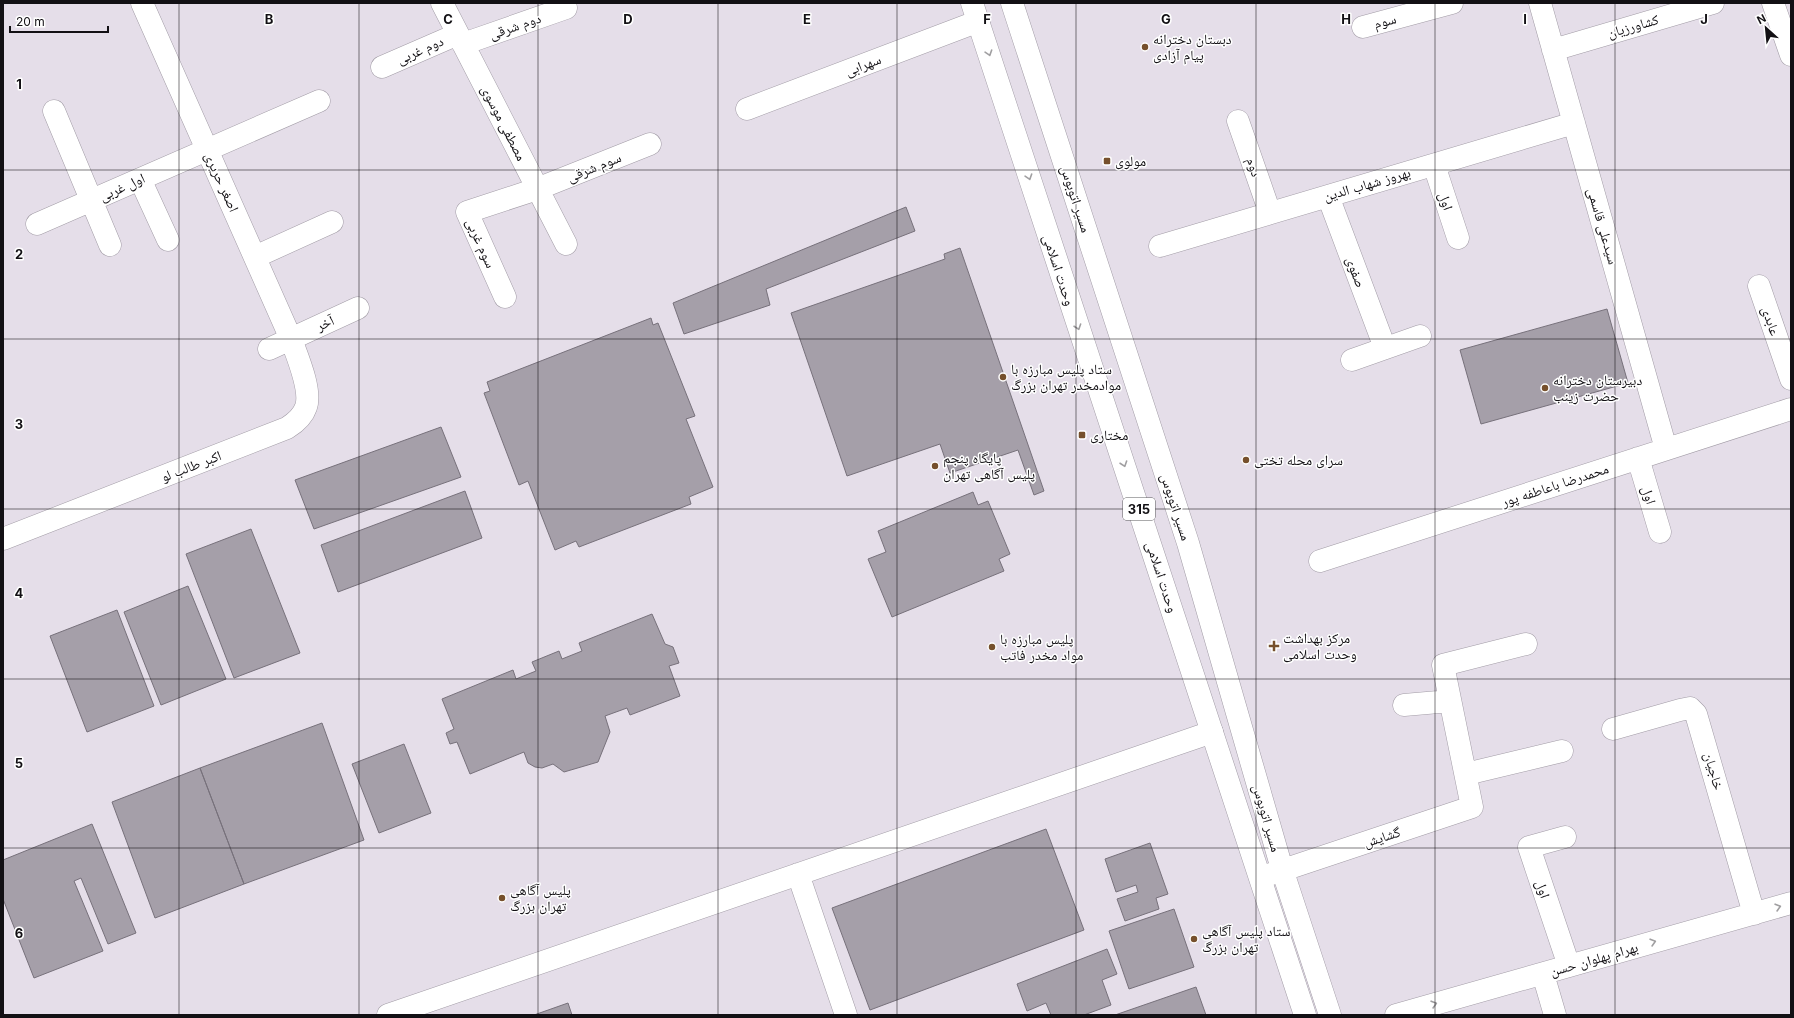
<svg xmlns="http://www.w3.org/2000/svg" width="1794" height="1018" font-family="Inter,'Noto Naskh Arabic',sans-serif">
	<style>
		.building { fill: #a59fa9; stroke: #77717b }
		.lines { fill: none; stroke-linecap: round; stroke-linejoin: round }
		.minor-casing { stroke: #a29ca6; stroke-width: 23 }
		.major-casing { stroke: #a29ca6; stroke-width: 23 }
		.minor { stroke: #fff; stroke-width: 22 }
		.major { stroke: #fff; stroke-width: 22 }
		.oneway { stroke: #a09fa1 }
		.grid { fill: none; stroke: #121014; stroke-width: 1; stroke-opacity: 0.55 }
		.poi-dot { fill: #76502c; stroke: #fff; stroke-width: 1.5 }
		.labels { text-anchor: middle; stroke-width: 3; stroke-linejoin: round; paint-order: stroke }
		.shield { fill: #fff; stroke: #59585a; stroke-width: 1 }
		.shield-label { font-size: 13px; font-weight: bold; fill: #121014 }
		.street-label { font-size: 14px; fill: #121014; stroke: #fff }
		.poi-label { font-size: 14px; fill: #121014; stroke: #fff; text-anchor: start }
		.grid-label { font-size: 13px; text-anchor: middle; font-weight: bold; fill: #121014; stroke: #fff; stroke-width: 3; stroke-linejoin: round; paint-order: stroke }
	</style>
	<rect width="100%" height="100%" fill="#e5dee9"/>
	<!-- building -->
	<path class="building" d="M906 207 915 231 766 289 770 305 684 334 673 303Z
		M960 248 1044 491 1034 495 1018 450 950 473 940 444 847 476 791 313 945 259 944 254Z
		M1607 309 1628 383 1481 424 1460 350Z
		M651 318 653 325 658 323 695 416 686 419 713 487 689 497 691 504 579 547 576 541 555 550 528 481 519 485 484 393 490 391 487 382Z
		M441 427 461 477 314 529 295 480Z
		M465 491 482 538 338 592 321 545Z
		M973 492 978 505 988 501 1010 554 999 559 1004 571 892 617 868 559 886 552 878 531Z
		M251 529 300 653 234 678 186 554Z
		M188 586 226 679 161 705 124 612Z
		M117 610 154 706 87 732 50 636Z
		M652 614 665 644 673 647 679 663 669 666 680 696 630 715 627 708 605 716 610 732 598 762 564 772 553 764 542 768 535 767 528 763 524 752 470 774 457 742 450 744 446 733 454 729 442 699 513 670 516 679 536 671 532 662 559 651 562 659 582 651 579 643Z
		M322 723 364 840 244 884 200 768Z
		M404 744 431 813 379 833 352 764Z
		M200 768 244 884 155 918 112 802Z
		M92 824 136 933 108 944 81 878 74 881 103 951 34 978 3 899V860Z
		M1046 829 1084 930 870 1010 832 908Z
		M1150 843 1168 894 1156 898 1159 909 1125 921 1117 899 1138 892 1136 885 1116 892 1105 859Z
		M1174 909 1194 967 1129 989 1109 931Z
		M1107 949 1117 974 1102 980 1111 1005 1084 1015H1051L1046 1003 1027 1011 1017 984Z
		M1196 987 1206 1015H1115Z
		M568 1003 572 1015H534Z"/>
	<g class="lines">
		<!-- minor casing -->
		<g class="minor-casing">
			<path id="minor" d="M442 3 566 244
				M1012 3 1188 543 1282 869 1330 1015
				M1540 3 1666 449
				M1773 3 1791 55
				M1363 27 1452 3
				M463 44 566 8
				M1553 50 1713 3
				M382 67 458 34
				M747 109 979 21
				M54 111 110 245
				M1238 121 1270 213
				M1434 165 1458 238
				M140 179 168 240
				M1328 196 1385 348
				M37 224 319 101
				M1160 246 1574 123
				M255 257 332 222
				M1759 286 1791 379
				M505 297 467 212 537 189 650 144
				M269 349 358 308
				M1352 360 1420 336
				M1638 458 1660 532
				M3 539 287 428C295 423 303 416 306 407 312 390 297 356 291 339L142 3
				M1320 561 1791 409
				M1404 705 1450 701
				M1613 729 1680 710 1690 708 1696 714 1754 914
				M1466 774 1562 751
				M1565 837 1529 847 1569 966
				M798 874 846 1015
				M1268 875 1472 807 1443 665 1526 644
				M1543 974 1555 1015
				M388 1015 1212 732
				M1396 1015 1791 903"/>
		</g>
		<!-- major casing -->
		<g class="major-casing">
			<path id="major" d="M972 3 1305 1015"/>
		</g>
		<!-- minor -->
		<use href="#minor" class="minor"/>
		<!-- major -->
		<use href="#major" class="major"/>
	</g>
	<!-- one-way arrows -->
	<defs><path id="oneway-chevron" d="M-2-3.5L2.5 0L-2 3.5" fill="none" stroke-width="1.6" stroke-linecap="round" stroke-linejoin="round"/></defs>
	<g class="oneway">
		<use href="#oneway-chevron" transform="translate(989 53) rotate(72)"/>
		<use href="#oneway-chevron" transform="translate(1029 177) rotate(72)"/>
		<use href="#oneway-chevron" transform="translate(1078 327) rotate(71)"/>
		<use href="#oneway-chevron" transform="translate(1124 464) rotate(71)"/>
		<use href="#oneway-chevron" transform="translate(1778 907) rotate(-16)"/>
		<use href="#oneway-chevron" transform="translate(1653 942) rotate(-16)"/>
		<use href="#oneway-chevron" transform="translate(1434 1004) rotate(-16)"/>
	</g>
	<!-- grid -->
	<path class="grid" d="M179 3V1015M359 3V1015M538 3V1015M718 3V1015M897 3V1015M1076 3V1015M1256 3V1015M1435 3V1015M1615 3V1015M3 170H1791M3 339H1791M3 509H1791M3 679H1791M3 848H1791"/>
	<!-- markers -->
	<g class="poi-dot">
		<circle cx="1145" cy="47" r="4"/>
		<rect x="1103" y="157" width="8" height="8" rx="2"/>
		<circle cx="1003" cy="377" r="4"/>
		<circle cx="1545" cy="388" r="4"/>
		<rect x="1078" y="431" width="8" height="8" rx="2"/>
		<circle cx="1246" cy="460" r="4"/>
		<circle cx="935" cy="466" r="4"/>
		<path d="M1272 640h4v4h4v4h-4v4h-4v-4h-4v-4h4z"/>
		<circle cx="992" cy="647" r="4"/>
		<circle cx="502" cy="898" r="4"/>
		<circle cx="1194" cy="939" r="4"/>
	</g>
	<g class="labels">
		<!-- shield labels -->
		<rect class="shield" x="1123" y="498" width="32" height="22" rx="3"/>
		<g class="shield-label">
			<text x="1139" y="514">315</text>
		</g>
		<!-- street labels -->
		<g class="street-label">
			<text transform="translate(1385 21) rotate(-15)" y="5">سوم</text>
			<text transform="translate(515 26) rotate(-19)" y="5">دوم شرقی</text>
			<text transform="translate(1633 26) rotate(-16)" y="5">کشاورزیان</text>
			<text transform="translate(420 50) rotate(-24)" y="5">دوم غربی</text>
			<text transform="translate(863 65) rotate(-21)" y="5">سهرابی</text>
			<text transform="translate(504 123) rotate(63)" y="5">مصطفی موسوی</text>
			<text transform="translate(594 167) rotate(-22)" y="5">سوم شرقی</text>
			<text transform="translate(1254 167) rotate(71)" y="5">دوم</text>
			<text transform="translate(222 182) rotate(66)" y="5">اصغر حریری</text>
			<text transform="translate(1367 184) rotate(-16)" y="5">بهروز شهاب الدین</text>
			<text transform="translate(122 187) rotate(-24)" y="5">اول غربی</text>
			<text transform="translate(1076 199) rotate(72)" y="5">مسیر اتوبوس</text>
			<text transform="translate(1446 201) rotate(72)" y="5">اول</text>
			<text transform="translate(1603 226) rotate(74)" y="5">سیدعلی قاسمی</text>
			<text transform="translate(481 243) rotate(66)" y="5">سوم غربی</text>
			<text transform="translate(1059 270) rotate(72)" y="5">وحدت اسلامی</text>
			<text transform="translate(1356 272) rotate(70)" y="5">صفوی</text>
			<text transform="translate(1771 321) rotate(71)" y="5">عابدی</text>
			<text transform="translate(325 323) rotate(-25)" y="5">آخر</text>
			<text transform="translate(191 466) rotate(-21)" y="5">اکبر طالب لو</text>
			<text transform="translate(1555 485) rotate(-18)" y="5">محمدرضا باعاطفه پور</text>
			<text transform="translate(1649 495) rotate(73)" y="5">اول</text>
			<text transform="translate(1176 507) rotate(72)" y="5">مسیر اتوبوس</text>
			<text transform="translate(1162 577) rotate(72)" y="5">وحدت اسلامی</text>
			<text transform="translate(1714 771) rotate(74)" y="5">خاجیان</text>
			<text transform="translate(1267 818) rotate(74)" y="5">مسیر اتوبوس</text>
			<text transform="translate(1382 837) rotate(-18)" y="5">گشایش</text>
			<text transform="translate(1543 889) rotate(72)" y="5">اول</text>
			<text transform="translate(1594 959) rotate(-16)" y="5">بهرام پهلوان حسن</text>
		</g>
		<!-- poi labels -->
		<g class="poi-label">
			<text x="1153" y="44">دبستان دخترانه<tspan x="1153" dy="16">پیام آزادی</tspan></text>
			<text x="1115" y="166">مولوی</text>
			<text x="1011" y="374">ستاد پلیس مبارزه با<tspan x="1011" dy="16">موادمخدر تهران بزرگ</tspan></text>
			<text x="1553" y="385">دبیرستان دخترانه<tspan x="1553" dy="16">حضرت زینب</tspan></text>
			<text x="1090" y="440">مختاری</text>
			<text x="943" y="463">پایگاه پنجم<tspan x="943" dy="16">پلیس آگاهی تهران</tspan></text>
			<text x="1254" y="465">سرای محله تختی</text>
			<text x="1283" y="643">مرکز بهداشت<tspan x="1283" dy="16">وحدت اسلامی</tspan></text>
			<text x="1000" y="644">پلیس مبارزه با<tspan x="1000" dy="16">مواد مخدر فاتب</tspan></text>
			<text x="510" y="895">پلیس آگاهی<tspan x="510" dy="16">تهران بزرگ</tspan></text>
			<text x="1202" y="936">ستاد پلیس آگاهی<tspan x="1202" dy="16">تهران بزرگ</tspan></text>
		</g>
	</g>
	<g class="grid-label">
		<text x="269" y="24">B</text>
		<text x="448" y="24">C</text>
		<text x="628" y="24">D</text>
		<text x="807" y="24">E</text>
		<text x="987" y="24">F</text>
		<text x="1166" y="24">G</text>
		<text x="1346" y="24">H</text>
		<text x="1525" y="24">I</text>
		<text x="1704" y="24">J</text>
		<text x="19" y="89">1</text>
		<text x="19" y="259">2</text>
		<text x="19" y="429">3</text>
		<text x="19" y="598">4</text>
		<text x="19" y="768">5</text>
		<text x="19" y="938">6</text>
	</g>
	<!-- border -->
	<rect width="1794" height="1018" fill="none" stroke="#121014" stroke-width="8"/>
	<!-- north arrow -->
	<g transform="translate(1766 28) rotate(333)" stroke="#ffffff" stroke-width="3" paint-order="stroke">
	<path d="M0-3L7 15L0 10L-7 15Z" fill="#121014"/>
	<text y="-6" font-size="11" font-weight="bold" text-anchor="middle" fill="#121014">N</text>
	</g>
	<!-- scale -->
	<path d="M10 26v6h98v-6" fill="none" stroke="#121014" stroke-width="2"/>
	<text x="16" y="26" font-size="12" fill="#121014" stroke="#ffffff" stroke-width="3" paint-order="stroke">20 m</text>
</svg>
